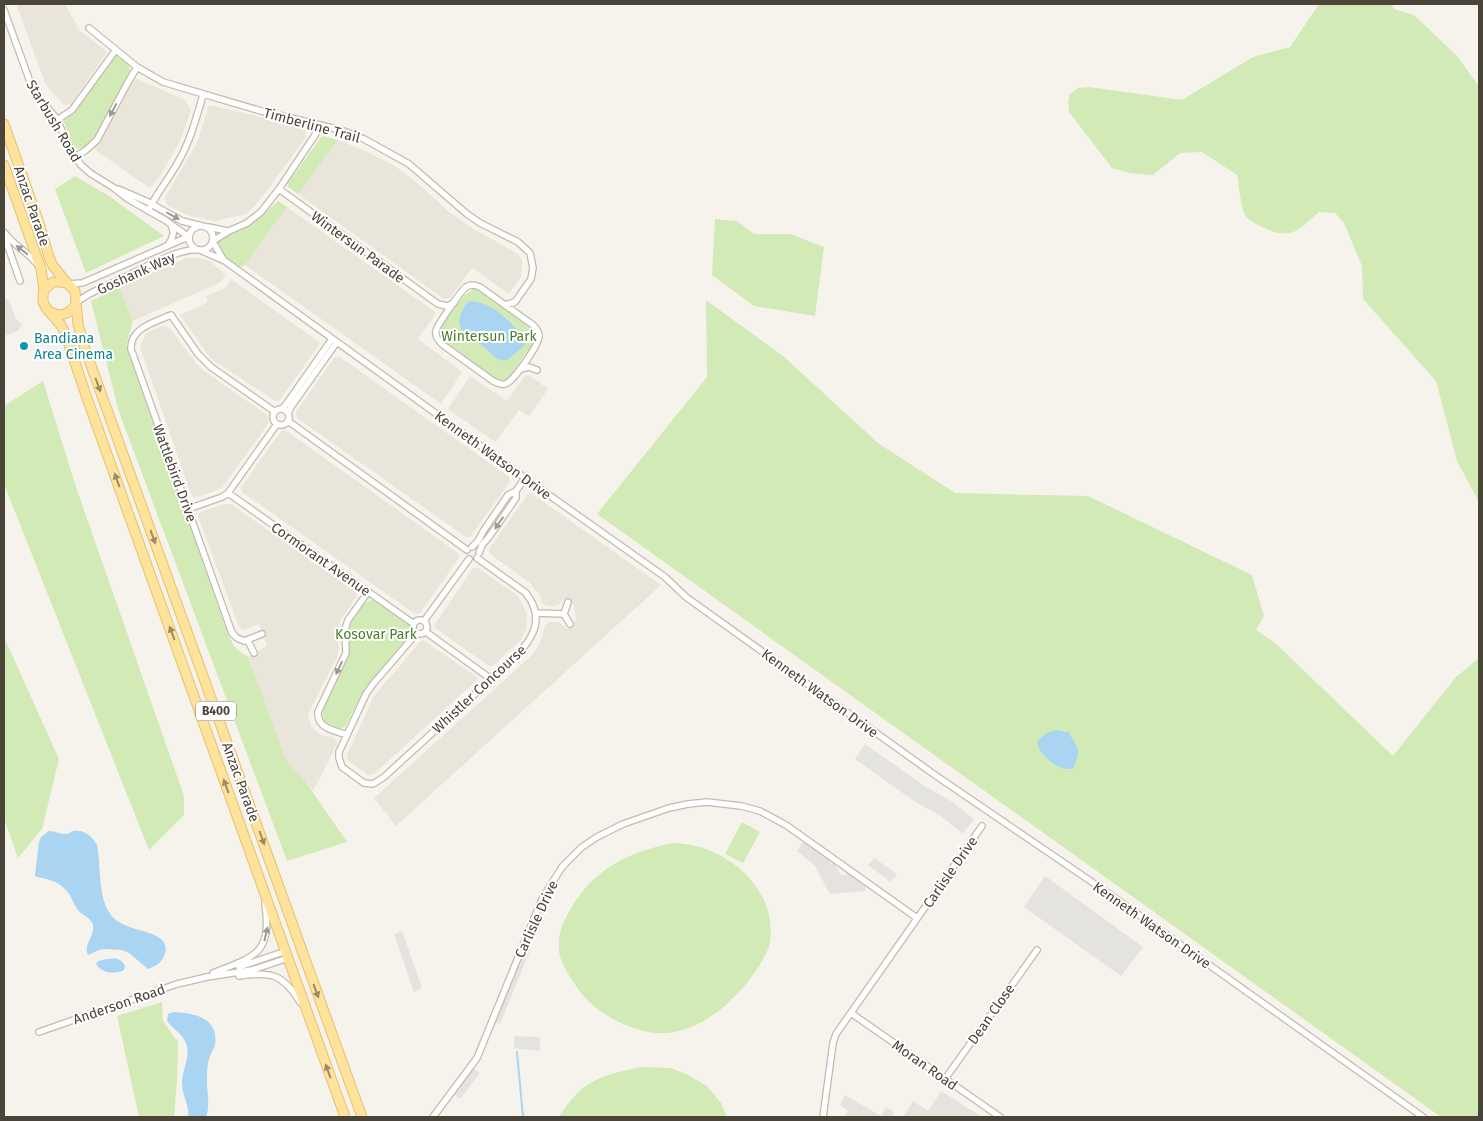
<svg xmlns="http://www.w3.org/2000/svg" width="1483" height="1121" font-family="'Fira Sans',sans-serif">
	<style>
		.residential { fill: #eae5da }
		.green { fill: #d2eab5 }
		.parking { fill: #e5e3e0 }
		.water { fill: #a9d4f2 }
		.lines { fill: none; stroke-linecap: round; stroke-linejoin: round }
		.stream { stroke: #a9d4f2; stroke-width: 2 }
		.street-casing { stroke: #c2bbae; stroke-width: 8 }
		.primary-casing { stroke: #e6c16a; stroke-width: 11 }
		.street { stroke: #fff; stroke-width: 5.5 }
		.primary { stroke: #ffe39c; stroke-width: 9 }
		.oneway { fill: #9c9892 }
		.oneway2 { fill: #9c8c66 }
		.culture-dot { fill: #0f9aa8; stroke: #fff; stroke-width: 2 }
		.labels { text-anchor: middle; stroke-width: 4; stroke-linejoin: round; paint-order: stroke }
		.shield { fill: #fff; stroke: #817c74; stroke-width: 1 }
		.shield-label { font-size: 12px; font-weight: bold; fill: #4b4439 }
		.street-label { font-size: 14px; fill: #4b4439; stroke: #fff }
		.park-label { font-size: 14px; fill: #4a7f2a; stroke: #fff }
		.culture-label { font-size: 14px; fill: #0d838f; stroke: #fff; text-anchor: start }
	</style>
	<rect width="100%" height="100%" fill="#f6f3ec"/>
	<!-- residential -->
	<path class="residential" d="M16 4H65L80 31 107 52 71 104 64 105 46 85Z
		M135 78 185 100 191 110 180 141 175 150 161 174 152 186 148 187 94 149 107 131Z
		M209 105 300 126 305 130 306 137 260 200 246 214 215 221 190 216 168 206 164 199 197 143Z
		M338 140 368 152 395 166 421 186 449 212 477 231 510 249 519 255 522 260V268L521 277 509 294 472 268 450 298 444 299 298 194Z
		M287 207 435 312V315L418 339 462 372 441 404 245 265Z
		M187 258H198L209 260 226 275 221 282 215 285 133 321 119 287Z
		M231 279 319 342V345L279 401H275L210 358 180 315 208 302 206 296 225 288Z
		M162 326 170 328 196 363 204 371 267 415 269 420 268 424 222 488 195 498 191 494 140 347 146 333Z
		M340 357 509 477 510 482 470 537H466L297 418 296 412 334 358Z
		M529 375 548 389 529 416 519 410 495 442 448 409 470 376 507 401 525 376Z
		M285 430 458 553 459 558 420 613 415 614 242 492 241 488 244 483 281 431Z
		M531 493 661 585 396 826 374 798 532 655 540 643 545 626 549 622H559L567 629 576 620 574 605 563 599 560 604 556 606H547L542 603 540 596 530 583 490 554 489 549 528 494Z
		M225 504H231L357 593V596L353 602 340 621 337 634 339 647 337 657 309 712 308 716 311 726 321 735 332 737 338 742 313 791 305 781 286 760 253 672 248 657 267 646 259 624 243 630 239 627 198 516 200 512Z
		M473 568H478L515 594 519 597 526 612 527 617 526 629 521 640 494 665 489 666 435 628V624Z
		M423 640 477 677V680L374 774 368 775 347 760V755L374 696 421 641Z"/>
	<!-- green -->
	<path class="green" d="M1319 4H1391L1394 9 1414 15 1458 57 1479 87V502L1457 461 1436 381 1363 299 1362 266 1344 223 1335 213 1319 212C1298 231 1291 241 1262 227 1256 224 1247 220 1244 213 1241 207 1239 184 1237 175L1202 152 1180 153 1153 175 1130 173 1112 168 1069 112 1068 102 1070 94 1078 88 1089 87 1182 100 1253 57 1290 47Z
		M116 56 120 58 129 65 130 71 99 134 88 146 77 149 73 145 64 122 65 119 113 57Z
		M322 136 338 140 298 194 288 187V183Z
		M75 176 109 196 164 236 86 273 55 189Z
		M278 201 287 207 245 265 239 267C230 261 218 253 218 242 224 235 235 234 243 229 256 221 267 211 278 201Z
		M715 219 737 221 754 234H790L824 247 815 316 754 306 712 275Z
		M119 287 133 321 126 345 228 634 235 648 248 657 286 760 305 781 347 842 287 861 119 412 91 301Z
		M474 289 481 291 535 332 536 337 534 342 508 378 505 381 496 379 444 341C441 338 439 335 440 330 442 320 465 292 474 289Z
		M706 300 783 356 878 443 955 493 1088 496 1252 575 1264 616 1256 630 1274 642 1393 756 1456 677 1479 658V1117H1441L597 514 707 377Z
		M43 381 76 487 184 796V815L149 850 4 484V406Z
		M371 600H375L409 624 411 631V634L370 683 355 707 345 727C333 732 319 722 323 709L345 660 348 631 351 623 364 604Z
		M4 637 59 759 42 829 18 858 4 818Z
		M742 822 760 832 743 863 725 854Z
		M674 843C725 844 778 888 770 942 769 950 763 959 759 966 737 1001 693 1041 648 1032 621 1026 591 1010 576 986 570 977 563 967 560 956 556 939 561 925 570 910 593 869 630 851 674 843Z
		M162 1002 163 1021 178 1042 177 1081 174 1117H139L117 1016Z
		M642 1067 671 1068 688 1075 707 1086 721 1103 727 1117H559C582 1080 601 1075 642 1067Z"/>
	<!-- parking -->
	<path class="parking" d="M4 297 9 301 16 319 22 325 18 331 4 336Z
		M865 744 926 787 951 801 974 819 963 834 941 816 914 801 855 759Z
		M803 842 829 859 831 864 834 863 841 875 850 874 865 885 866 891 830 894 815 866 797 851Z
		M874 858 897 874 891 882 868 865Z
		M1045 876 1143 947 1121 976 1024 907Z
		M402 931 422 988 414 992 394 934Z
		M523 945 531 948 500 1024 492 1022Z
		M514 1036 540 1037V1051L514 1048Z
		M471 1067 480 1073 460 1099 452 1093Z
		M941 1091 982 1117H903L913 1101 928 1111Z
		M845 1095 881 1116 886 1107 894 1112 891 1117H847L845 1116 848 1111 840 1105Z"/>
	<!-- water -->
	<path class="water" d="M469 301C491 300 514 324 525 341L524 346C522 348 509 359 506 360 497 362 489 351 483 346 471 338 454 331 461 314 463 309 465 304 469 301Z
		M1056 730 1066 732 1069 731C1071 742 1081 744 1077 758 1075 763 1076 766 1072 769 1068 769 1064 769 1060 767 1051 764 1037 751 1037 741L1047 733Z
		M49 831C55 831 59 834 65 834 68 834 71 832 73 831 84 829 92 836 97 845 101 865 98 895 109 912 113 919 119 923 127 926 140 932 176 934 163 958 160 964 154 967 148 969L129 953 122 950 104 949 99 950 88 955C83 945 95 936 93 925 91 917 81 915 77 909 74 905 72 899 70 895 61 882 50 879 36 877L35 875 39 842 41 837Z
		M107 959C115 958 121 958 125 966L124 970C115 975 101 973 96 964L98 961Z
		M173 1012C195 1013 219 1018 215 1045 214 1049 211 1052 210 1056 208 1061 207 1069 207 1075 206 1089 211 1104 206 1117H188C190 1105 182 1096 182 1083 182 1070 192 1054 185 1041 181 1033 172 1028 167 1021L168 1014Z"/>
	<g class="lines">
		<!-- stream -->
		<path class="stream" d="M517 1052 523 1117"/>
		<!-- street casing -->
		<g class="street-casing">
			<path id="street" d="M4 10 33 90 56 118 70 148 81 165 90 173 114 188 128 199 165 220 189 237
				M89 28 137 67 163 82 261 111 341 130 364 139 409 164 467 214 480 223 518 242 530 253 533 268 531 279 515 302 505 305
				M57 120 72 110 115 51
				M75 157 86 150 97 140 127 84 137 67
				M118 189 146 201 182 221 202 226
				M279 189 438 304 447 306 454 303
				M148 211C156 194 168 180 177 164 190 142 196 119 203 95
				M189 238a12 12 0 1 1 24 0a12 12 0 1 1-24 0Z
				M208 227 228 231
				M4 232C13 245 28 252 38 265
				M4 235 20 281
				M213 241 229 231 247 223 261 212 279 189 317 132 320 125
				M213 242 223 259
				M167 246C172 240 176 233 171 225
				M200 250 225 261 525 478 665 577 686 597 935 775 1111 895 1423 1117
				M68 284 82 283 87 281 183 239 189 238
				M474 285 480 287 533 325C536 328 539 331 539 335 540 344 513 382 505 384 501 385 497 383 493 381L443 345C439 341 435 337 436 331 437 325 461 291 466 287 469 285 470 285 474 285Z
				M76 303C90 291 107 286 123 278 142 269 178 248 198 250
				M520 369 529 367 537 370
				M273 417a8 8 0 1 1 16 0a8 8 0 1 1-16 0Z
				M280 409 283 408 287 403 332 339
				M288 413 291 407 337 342
				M288 421 467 550
				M228 493 414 624
				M188 509 222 497 228 493 277 424
				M472 547 478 541 484 530 508 495 516 491 525 478
				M479 553 482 545 489 537 516 498V491
				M568 602 564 614 570 624
				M536 613 564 614
				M413 627a7 7 0 1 1 14 0a7 7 0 1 1-14 0Z
				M424 621 469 559
				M426 632 491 679
				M262 634 244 641 237 638 232 633 131 349C130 328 155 322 171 315L198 354 211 367 275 412
				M416 634 373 684 366 694 339 752V758L342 767 364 783 373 784 384 777 512 660C533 640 546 619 526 593L477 558
				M248 641 254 653
				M347 735C334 730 317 729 318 712L346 653 345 629 348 620 368 592
				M239 967 286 951
				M213 973C256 956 272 954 265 903
				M239 976C271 971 283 974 300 1002
				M851 1013 1000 1117
				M39 1032 177 984 207 977 252 970 288 958
				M945 1079 1037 950
				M433 1117 477 1058 542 899 562 867 582 847 597 837 623 824 669 808 688 804 707 802 741 806 760 811 786 825 917 918
				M823 1117 833 1043 836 1034 982 826"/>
		</g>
		<!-- primary casing -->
		<g class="primary-casing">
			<path id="primary" d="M4 124 38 220 49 257 53 266 67 283
				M4 165 41 269 44 290
				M51 312C61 318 70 313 76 304
				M345 1117 88 401 66 336 61 325 46 308 43 302V295L44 290 53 282H60L67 283 75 291 78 324 84 346 362 1117"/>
		</g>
		<!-- street -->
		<use href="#street" class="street"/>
		<!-- primary -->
		<use href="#primary" class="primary"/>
	</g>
	<!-- one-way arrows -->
	<defs><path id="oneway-solid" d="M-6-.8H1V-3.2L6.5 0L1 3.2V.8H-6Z" transform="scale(1.25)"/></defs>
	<g class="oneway">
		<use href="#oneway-solid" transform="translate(113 110) rotate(118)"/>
		<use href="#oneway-solid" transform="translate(173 216) rotate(28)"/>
		<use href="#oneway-solid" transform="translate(22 250) rotate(-142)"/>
		<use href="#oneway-solid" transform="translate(499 523) rotate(125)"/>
		<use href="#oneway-solid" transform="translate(339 668) rotate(115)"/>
		<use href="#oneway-solid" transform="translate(266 934) rotate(-77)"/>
	</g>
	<g class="oneway2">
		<use href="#oneway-solid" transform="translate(98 385) rotate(70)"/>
		<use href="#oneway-solid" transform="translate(117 480) rotate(-110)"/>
		<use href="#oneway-solid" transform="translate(153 537) rotate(70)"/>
		<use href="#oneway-solid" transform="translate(172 633) rotate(-110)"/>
		<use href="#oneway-solid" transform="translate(226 786) rotate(-110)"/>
		<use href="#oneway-solid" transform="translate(262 838) rotate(70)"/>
		<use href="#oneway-solid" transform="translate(316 991) rotate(70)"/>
		<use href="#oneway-solid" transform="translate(328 1071) rotate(-110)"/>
	</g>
	<!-- markers -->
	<circle class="culture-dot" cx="24" cy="346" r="5"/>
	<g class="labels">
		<!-- shield labels -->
		<rect class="shield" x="196" y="701.5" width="40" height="19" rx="4"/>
		<g class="shield-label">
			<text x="216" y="715">B400</text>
		</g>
		<!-- street labels -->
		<g class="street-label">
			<text transform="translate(54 121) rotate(59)" y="5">Starbush Road</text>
			<text transform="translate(312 125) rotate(15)" y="5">Timberline Trail</text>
			<text transform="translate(32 206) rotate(71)" y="5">Anzac Parade</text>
			<text transform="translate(358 247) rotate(36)" y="5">Wintersun Parade</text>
			<text transform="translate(136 273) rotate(-24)" y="5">Goshank Way</text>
			<text transform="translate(493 455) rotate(36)" y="5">Kenneth Watson Drive</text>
			<text transform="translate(175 473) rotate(70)" y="5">Wattlebird Drive</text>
			<text transform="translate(321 559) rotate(35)" y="5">Cormorant Avenue</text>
			<text transform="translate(479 689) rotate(-43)" y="5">Whistler Concourse</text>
			<text transform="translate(820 693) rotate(36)" y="5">Kenneth Watson Drive</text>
			<text transform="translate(241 782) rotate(70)" y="5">Anzac Parade</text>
			<text transform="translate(950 872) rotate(-55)" y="5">Carlisle Drive</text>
			<text transform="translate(536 919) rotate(-65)" y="5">Carlisle Drive</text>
			<text transform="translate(1152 925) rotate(35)" y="5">Kenneth Watson Drive</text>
			<text transform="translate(119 1004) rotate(-19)" y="5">Anderson Road</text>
			<text transform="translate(991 1014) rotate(-55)" y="5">Dean Close</text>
			<text transform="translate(925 1065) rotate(35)" y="5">Moran Road</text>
		</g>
		<!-- park labels -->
		<g class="park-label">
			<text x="489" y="341">Wintersun Park</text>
			<text x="376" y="639">Kosovar Park</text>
		</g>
		<!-- culture labels -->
		<g class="culture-label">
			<text x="34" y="343">Bandiana<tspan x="34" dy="16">Area Cinema</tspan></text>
		</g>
	</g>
	<!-- border -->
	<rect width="1483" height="1121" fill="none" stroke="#4b4439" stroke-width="10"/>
</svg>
